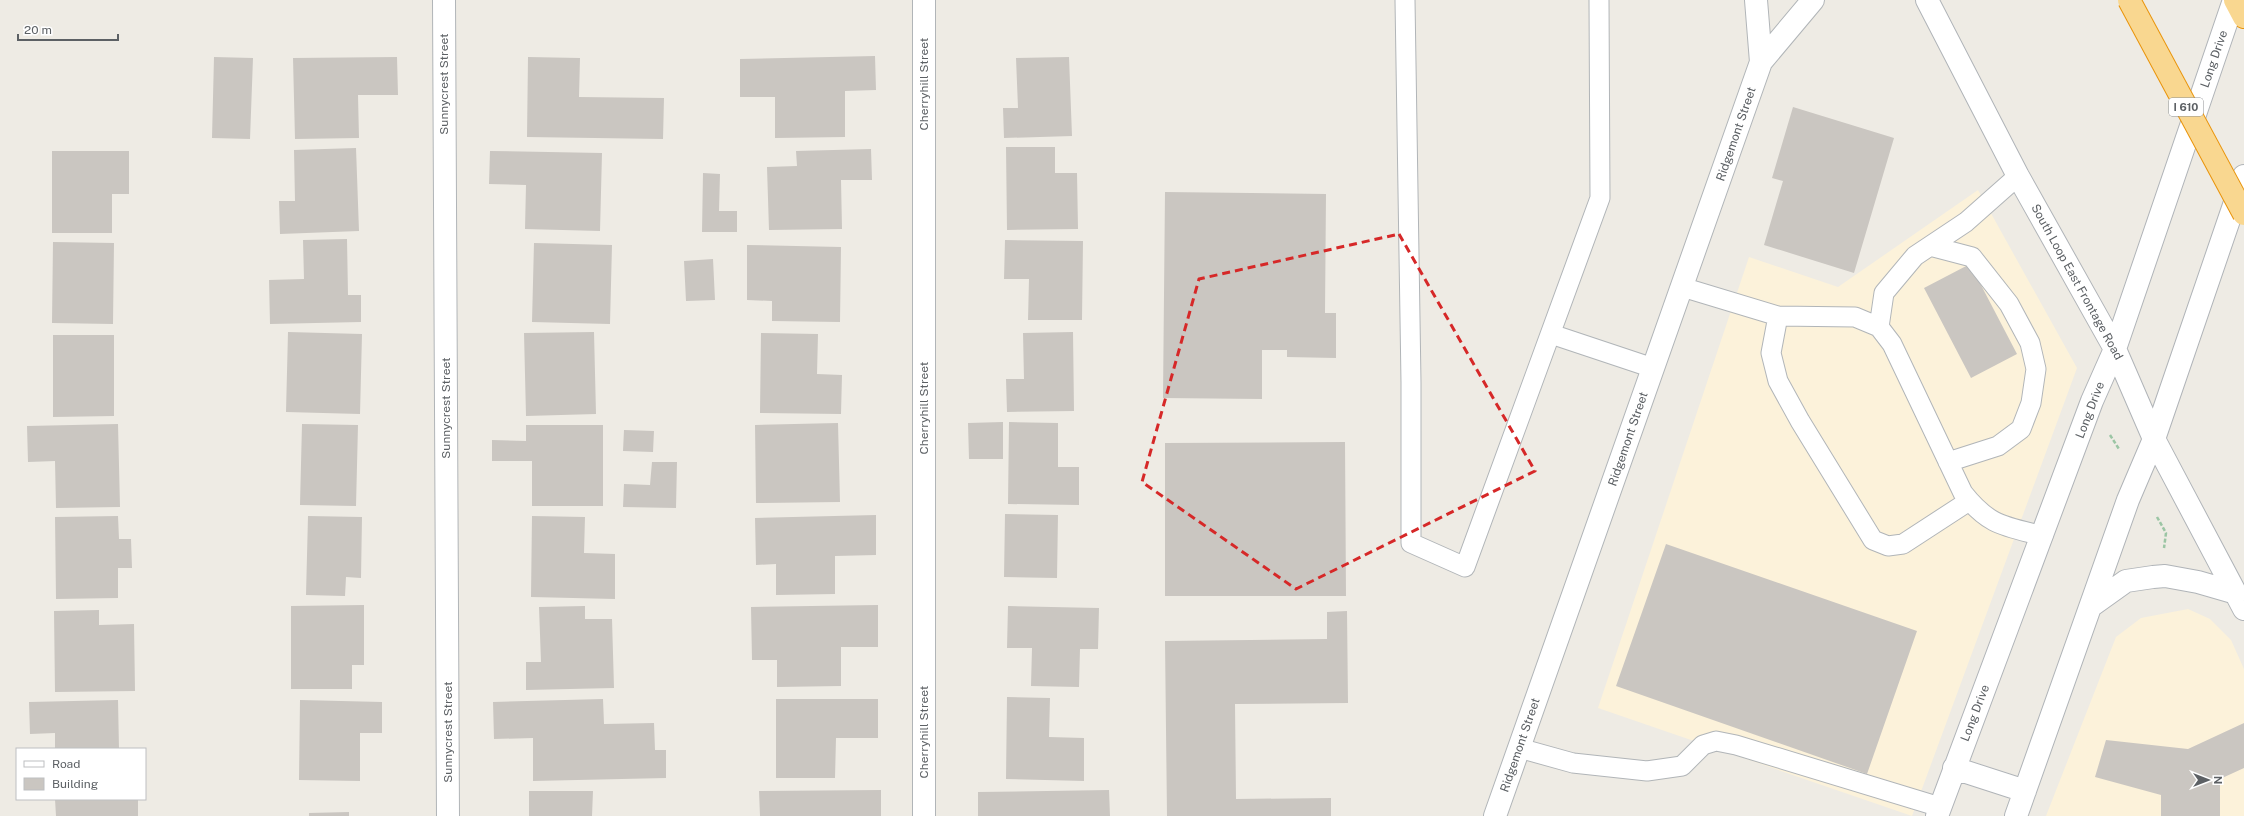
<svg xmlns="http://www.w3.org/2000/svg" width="2244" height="816" font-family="'Public Sans',sans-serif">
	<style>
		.commercial { fill: #fcf2da }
		.building { fill: #cac6c1 }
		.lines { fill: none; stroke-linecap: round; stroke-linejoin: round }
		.service-casing { stroke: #b1b5b8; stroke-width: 21 }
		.minor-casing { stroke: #b1b5b8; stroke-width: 24 }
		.secondary-casing { stroke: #b0b4b8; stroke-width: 24 }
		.motorway-casing { stroke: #e99309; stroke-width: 24 }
		.path { stroke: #9bc5a4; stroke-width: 2.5; stroke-dasharray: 4 2; stroke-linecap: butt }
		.service { stroke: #fff; stroke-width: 19 }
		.minor { stroke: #fff; stroke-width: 22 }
		.secondary { stroke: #fff; stroke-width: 22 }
		.motorway { stroke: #f9d790; stroke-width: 22 }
		.motorway-bridge-casing { stroke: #e99309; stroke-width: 24; stroke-linecap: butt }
		.motorway-bridge { stroke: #f9d790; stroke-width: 22 }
		.marked { fill: none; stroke: #d62828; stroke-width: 3; stroke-dasharray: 8 5; stroke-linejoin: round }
		.labels { text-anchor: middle; stroke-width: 3; stroke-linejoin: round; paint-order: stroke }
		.shield { fill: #fff; stroke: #8d9092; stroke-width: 1 }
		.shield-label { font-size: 11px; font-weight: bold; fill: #5c6064 }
		.street-label { font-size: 12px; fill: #5c6064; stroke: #fff }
	</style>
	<rect width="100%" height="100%" fill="#eeebe4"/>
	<!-- commercial -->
	<path class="commercial" d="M1978 190 2077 368 1912 816 1598 708 1749 257 1838 287Z
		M2188 609 2210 619 2231 640 2244 669V816H2046L2116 637 2141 618Z"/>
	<!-- building -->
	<path class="building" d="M875 56 876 90 845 91V137L775 138V97H740V59Z
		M214 57 253 58 250 139 212 138Z
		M397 57 398 95H358L359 138 295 139 293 58Z
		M528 57 580 58 579 97 664 98 663 139 527 137Z
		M1069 57 1072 136 1004 138 1003 108H1018L1016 58Z
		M1793 107 1894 138 1854 273 1764 245 1783 181 1772 178Z
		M1006 147H1055V173H1077L1078 229 1007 230Z
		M356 148 359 231 280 234 279 201H295L294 150Z
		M871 149 872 180H841L842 229 769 230 767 167 797 166 796 151Z
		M52 151H129V194H112V233H52Z
		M490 151 602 153 600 231 525 229 526 185 489 184Z
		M703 173 720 174 719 211H737V232H702Z
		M1165 192 1326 194 1325 313H1336V358L1287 357V350H1262V399L1163 398Z
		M347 239 348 295H361V322L270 324 269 280 304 279 303 240Z
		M1005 240 1083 241 1082 320H1028L1029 279H1004Z
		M53 242 114 243 113 324 52 323Z
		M534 243 612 245 610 324 532 322Z
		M747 245 841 247 840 322 772 321V301L747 300Z
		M713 259 715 300 686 301 684 261Z
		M1970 264 2017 354 1971 378 1924 288Z
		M288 332 362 334 360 414 286 412Z
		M594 332 596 414 526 416 524 333Z
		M1073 332 1074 411 1007 412 1006 379H1024L1023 333Z
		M761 333 818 334 817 374 842 375 841 414 760 413Z
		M53 335H114V416L53 417Z
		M1003 422V459H969L968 423Z
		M1009 422 1058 423V467H1079V505L1008 504Z
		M838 423 840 502 756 503 755 425Z
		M118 424 120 507 56 508 55 461 28 462 27 426Z
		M302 424 358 425 356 506 300 505Z
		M526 425H603V506H532V461H492V440L526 441Z
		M624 430 654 431 653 452 623 451Z
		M1345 442 1346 596H1165V443Z
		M652 462H677L676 508 623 507 624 484 650 485Z
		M1005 514 1058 515 1057 578 1004 577Z
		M876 515V555L835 556V594L776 595V564L756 565 755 518Z
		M118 516 119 539H131L132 568H118V598L56 599 55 517Z
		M308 516 362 517 361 578 346 577 345 596 306 595Z
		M532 516 585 517 584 553 615 554V599L531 597Z
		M1666 544 1917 631 1867 774 1616 686Z
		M364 605V665H352V689H291V606Z
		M878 605V647H841V686L777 687V660H752L751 607Z
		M585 606V619H612L614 688 526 690V662H541L539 607Z
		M1008 606 1099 608 1098 649H1080L1079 687 1031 686 1032 648H1007Z
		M99 610V625L134 624 135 691 55 692 54 611Z
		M1347 611 1348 703 1235 704 1236 799 1331 798V816H1167L1165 641 1327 639V612Z
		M1007 697 1050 698 1049 737 1084 738V781L1006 779Z
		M603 699 604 724 654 723 655 750H666V778L533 781V738L494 739 493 702Z
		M776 699H878V738H836L835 778H776Z
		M118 700 119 749H55V733L30 734 29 702Z
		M300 700 382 702V733H360V781L299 780Z
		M2244 723V768L2220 779V816H2161V795L2095 777 2106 740 2188 749Z
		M881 790V816H760L759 791Z
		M1109 790 1110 816H978V792Z
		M529 791H593L592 816H529Z
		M55 799H138V816H56Z
		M349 812V816H309V813Z"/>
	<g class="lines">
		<!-- service casing -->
		<g class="service-casing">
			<path id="service" d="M1405 0 1411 382V543L1465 567 1600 198 1599 0
				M1930 246 1972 257 2009 304 2030 343 2036 369 2031 403 2021 429 1998 446 1948 462
				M1682 287 1778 316 1855 317 1879 327 1892 344 1963 493C1989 526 2004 526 2043 536
				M1778 316 1771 353 1778 381 1800 421 1873 540 1888 546 1903 544 1969 501
				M1879 327 1884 293 1915 256 1966 222 2018 176
				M1551 334 1653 368
				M1519 748 1573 763 1647 771 1682 766 1703 745 1716 741 1736 745 1940 807"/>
		</g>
		<!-- minor casing -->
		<g class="minor-casing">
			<path id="minor" d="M444 0 448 816
				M924 0V816
				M1756 0 1761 62
				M1495 816 1761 62 1813 0"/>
		</g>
		<!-- secondary casing -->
		<g class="secondary-casing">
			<path id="secondary" d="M1927 0 2018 176 2115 349 2154 439 2244 609
				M2091 606 2126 581 2153 577 2165 576 2198 582 2236 593
				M1954 768 2025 791
				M1937 816 2092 401 2115 349 2234 0
				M2016 816 2128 500 2154 439 2244 176"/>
		</g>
		<!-- motorway casing -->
		<g class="motorway-casing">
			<path id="motorway" d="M2235 0 2244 17"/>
		</g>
		<!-- path -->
		<path class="path" d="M2110 435 2119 449
			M2157 517 2166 533 2164 548"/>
		<!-- service -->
		<use href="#service" class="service"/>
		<!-- minor -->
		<use href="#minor" class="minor"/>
		<!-- secondary -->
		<use href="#secondary" class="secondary"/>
		<!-- motorway -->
		<use href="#motorway" class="motorway"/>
		<!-- motorway-bridge casing -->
		<g class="motorway-bridge-casing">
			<path id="motorway-bridge" d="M2129 0 2244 214"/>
		</g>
		<!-- motorway-bridge -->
		<use href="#motorway-bridge" class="motorway-bridge"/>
	</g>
	<!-- marked area -->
	<path class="marked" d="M1399 234 1535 471 1296 589 1142 482 1199 279Z"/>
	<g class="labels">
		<!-- shield labels -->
		<rect class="shield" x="2169" y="98" width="34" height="18" rx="3"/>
		<g class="shield-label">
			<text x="2186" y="111">I 610</text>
		</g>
		<!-- street labels -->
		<g class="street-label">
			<text transform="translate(2214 59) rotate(-71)" y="4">Long Drive</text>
			<text transform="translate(444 84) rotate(-90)" y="4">Sunnycrest Street</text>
			<text transform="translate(924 84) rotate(-90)" y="4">Cherryhill Street</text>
			<text transform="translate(1736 134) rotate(-71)" y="4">Ridgemont Street</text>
			<text transform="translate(2077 282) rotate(61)" y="4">South Loop East Frontage Road</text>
			<text transform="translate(446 408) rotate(-90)" y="4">Sunnycrest Street</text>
			<text transform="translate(924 408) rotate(-90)" y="4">Cherryhill Street</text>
			<text transform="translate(2090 410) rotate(-69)" y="4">Long Drive</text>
			<text transform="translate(1628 439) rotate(-71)" y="4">Ridgemont Street</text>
			<text transform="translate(1975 713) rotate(-69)" y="4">Long Drive</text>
			<text transform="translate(448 732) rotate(-90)" y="4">Sunnycrest Street</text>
			<text transform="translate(924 732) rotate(-90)" y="4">Cherryhill Street</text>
			<text transform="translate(1520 745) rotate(-71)" y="4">Ridgemont Street</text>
		</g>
	</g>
	<!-- legend -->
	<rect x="16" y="748" width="130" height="52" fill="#ffffff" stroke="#bebfc1"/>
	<rect x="24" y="761" width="20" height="6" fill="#ffffff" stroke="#bebfc1"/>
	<text x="52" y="768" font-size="12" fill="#5c6064">Road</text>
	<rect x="24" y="778" width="20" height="12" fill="#cac6c1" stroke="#bebfc1"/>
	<text x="52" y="788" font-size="12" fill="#5c6064">Building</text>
	<!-- north arrow -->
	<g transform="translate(2208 780) rotate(90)" stroke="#ffffff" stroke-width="3" paint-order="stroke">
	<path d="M0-3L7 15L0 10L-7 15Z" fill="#5c6064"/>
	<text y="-6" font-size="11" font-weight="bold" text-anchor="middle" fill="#5c6064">N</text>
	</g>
	<!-- scale -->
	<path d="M18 34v6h100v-6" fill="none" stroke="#5c6064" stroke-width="2"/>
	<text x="24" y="34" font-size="12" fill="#5c6064" stroke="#ffffff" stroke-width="3" paint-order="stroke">20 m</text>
</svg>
